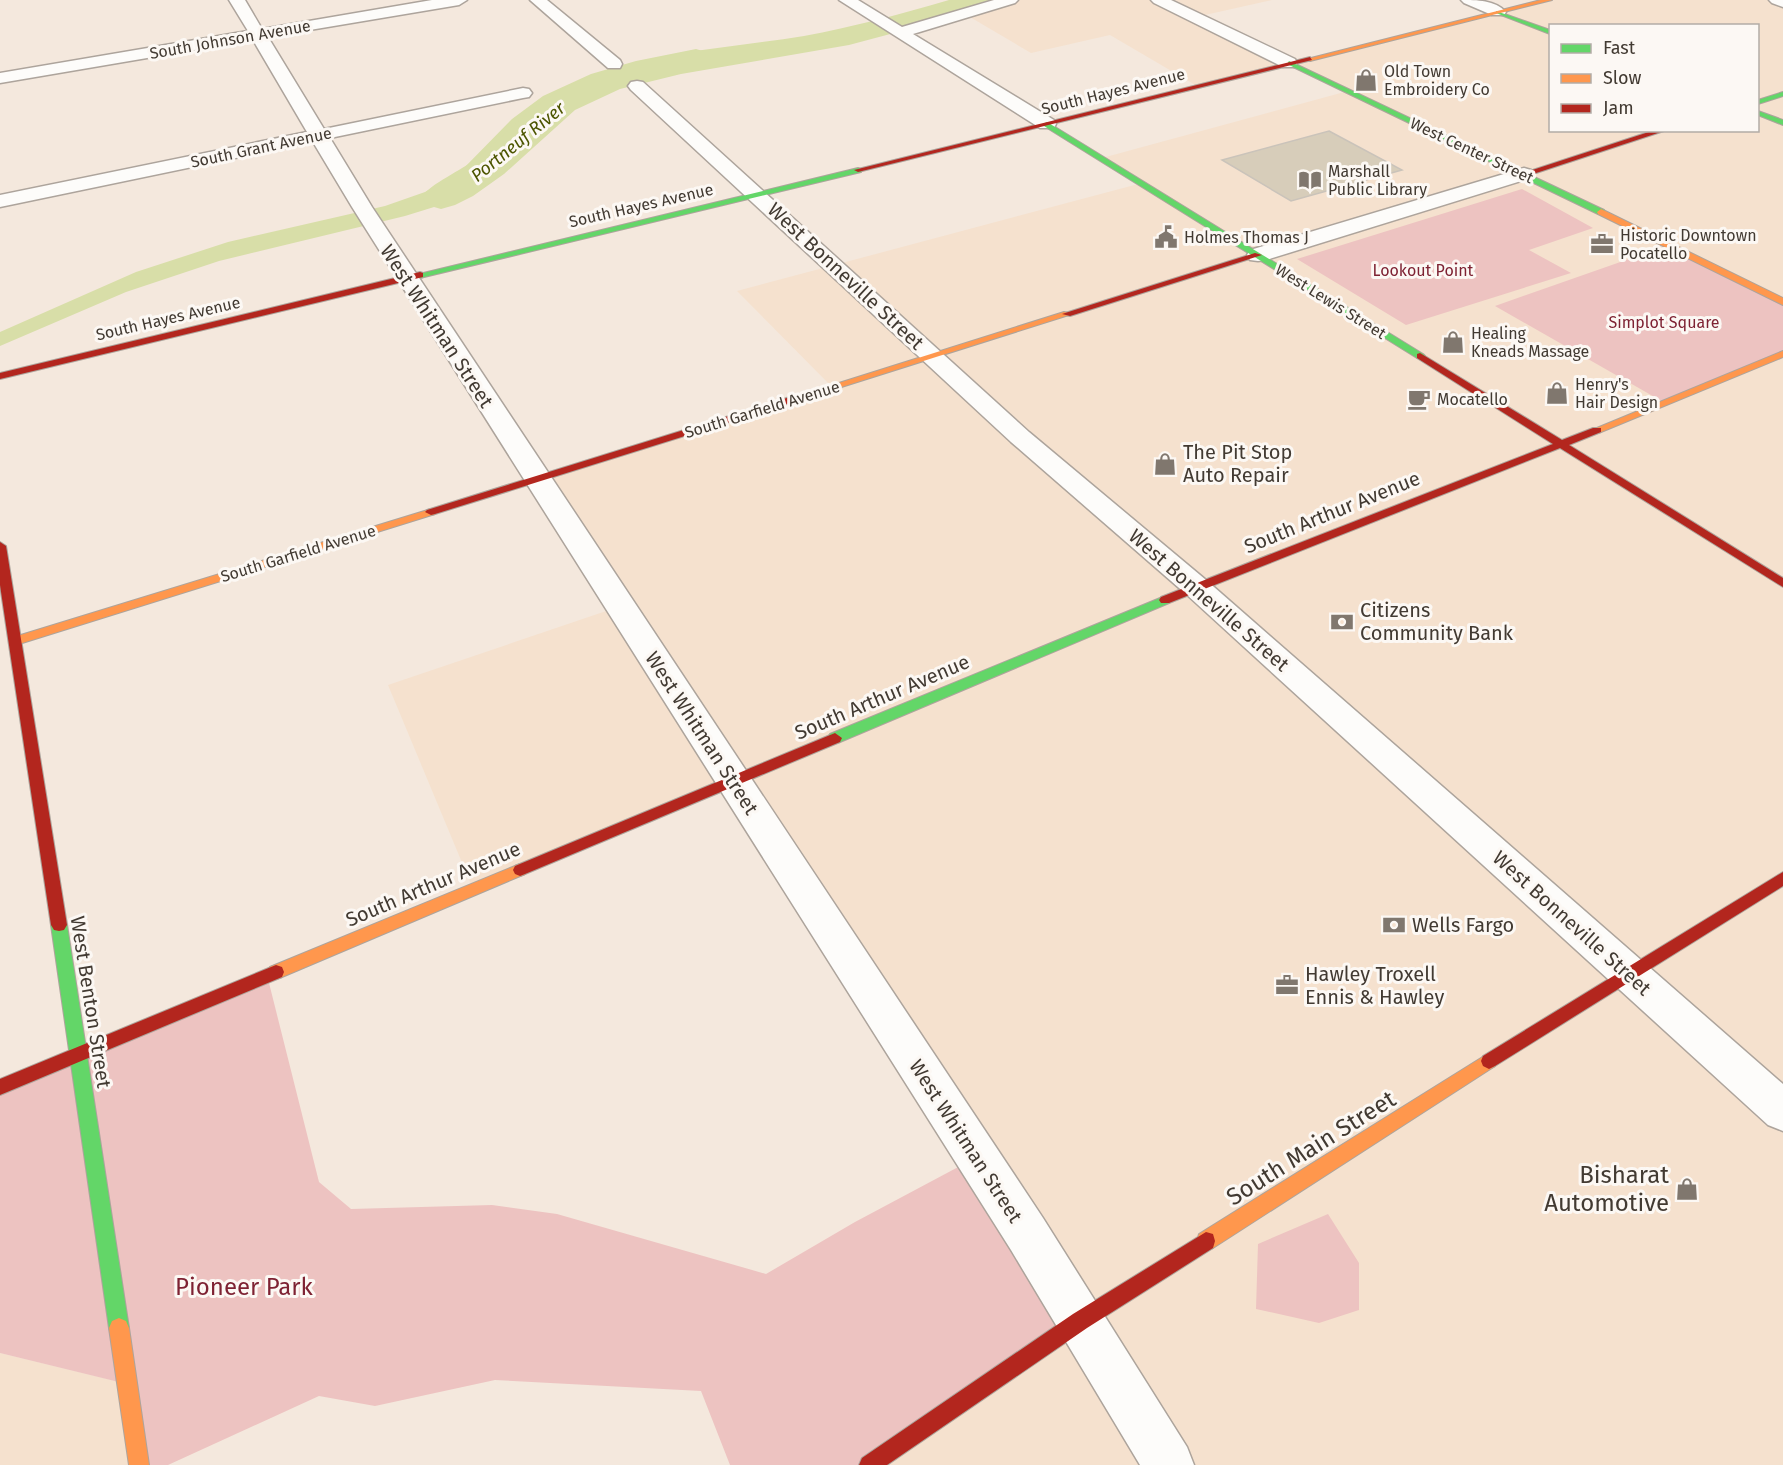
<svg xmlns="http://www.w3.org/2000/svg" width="1783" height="1465" font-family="'Fira Sans',sans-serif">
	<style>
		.built { fill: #f5e1ce; fill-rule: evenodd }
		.green { fill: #edc3c1 }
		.water { fill: #d8dea8 }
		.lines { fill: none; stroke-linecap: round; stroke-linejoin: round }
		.river { fill: #d8dea8; fill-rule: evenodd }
		.building { fill: #d7cdba; stroke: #cac3ba; stroke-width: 1.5 }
		.street-casing { stroke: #ada49c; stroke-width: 3 }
		.fast-casing { stroke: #ada49c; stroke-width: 2 }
		.slow-casing { stroke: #ada49c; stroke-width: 2 }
		.jam-casing { stroke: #ada49c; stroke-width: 2 }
		.street { fill: #fdfcfa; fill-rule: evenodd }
		.fast { fill: #63d668; fill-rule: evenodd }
		.slow { fill: #ff974d; fill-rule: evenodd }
		.jam { fill: #b3261e; fill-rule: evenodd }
		.labels { text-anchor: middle; stroke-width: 6; stroke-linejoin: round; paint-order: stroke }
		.far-street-label { font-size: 16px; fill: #423a32; stroke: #fcf8f4 }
		.far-poi-label { font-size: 16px; fill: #423a32; stroke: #fcf8f4; text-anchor: start }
		.far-park-label { font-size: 16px; fill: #7e2233; stroke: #fcf8f4 }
		.far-water-label { font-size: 18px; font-style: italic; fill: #4c5500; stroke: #fcf8f4 }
		.street-label { font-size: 20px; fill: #423a32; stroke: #fcf8f4 }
		.poi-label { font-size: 20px; fill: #423a32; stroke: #fcf8f4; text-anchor: start }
		.near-street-label { font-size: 24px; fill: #423a32; stroke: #fcf8f4 }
		.near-poi-label { font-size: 24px; fill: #423a32; stroke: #fcf8f4; text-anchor: end }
		.near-park-label { font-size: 24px; fill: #7e2233; stroke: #fcf8f4 }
	</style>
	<rect width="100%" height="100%" fill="#f4e8dd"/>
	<!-- built -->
	<path class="built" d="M990 0H1272L1196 17 1289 63 1548 0H1783V1465H869L1079 1322 733 780 473 889 388 685 618 607 536 479 832 387 737 291 1142 183 1102 158 1348 91 1289 63 1197 86 1110 35 1031 53 958 10ZM1550 26H1758V130H1550Z
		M0 1353 128 1384 139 1465H0Z"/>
	<!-- green -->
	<path class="green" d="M1522 189 1593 228 1529 250 1571 273 1406 325 1297 259Z
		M1666 246 1783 302V354L1665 403 1495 306Z
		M267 975 319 1182 351 1209 492 1205 557 1214 766 1274 855 1222 977 1157 1080 1321 869 1465H730L701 1391 495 1380 375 1406 319 1396 168 1465H139L127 1384 0 1353V1087Z
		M1328 1214 1359 1263V1310L1319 1323 1256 1309 1258 1244Z"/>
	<!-- water -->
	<path class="water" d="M696 49 723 57 629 72 562 98 522 126 506 160 489 176 447 203 405 216 219 261 126 292 0 346V332L136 272 228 242 385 206 425 192 461 171 512 119 543 96 591 74 636 61Z"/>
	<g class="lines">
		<!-- river -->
		<path class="river" d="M949 0H995L990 6 969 13 849 45 681 74 620 89 575 110 504 174 473 196 455 205 441 209 427 205 422 197C431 183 461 171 477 158 505 136 529 107 561 90 635 52 723 49 804 36 853 27 901 14 949 0Z"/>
	</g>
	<!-- building -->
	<path class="building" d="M1329 131 1402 170 1291 201 1222 160Z"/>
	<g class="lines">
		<!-- street casing -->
		<g class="street-casing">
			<path id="street" d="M229 0H245L262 29 432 0H467L459 5 268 37 324 129 523 88 529 89 532 93 529 97 523 98 330 138 372 207 1043 1218 1187 1447 1194 1465H1140L1011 1250 352 207 313 142 0 207V195L307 132 253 40 0 83V73L248 31Z
				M530 0H547L620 60 622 64 620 68H608Z
				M839 0H858L902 27 994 0H1018L1015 3 913 34 1054 120 1056 124 1054 128H1040Z
				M1151 0H1171L1295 59 1297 63 1295 67H1283L1154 3Z
				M1461 0C1477 0 1495 0 1506 12L1504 15H1492L1464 3Z
				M1769 0H1783V7L1772 3Z
				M637 81 643 82 1029 432 1206 580 1783 1084V1131L1768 1125 1186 594 1011 442 631 90 628 86 631 82Z
				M1524 168 1531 170 1534 174 1531 178 1266 260 1258 261 1250 260 1247 255 1250 250Z"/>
		</g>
		<!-- fast casing -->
		<g class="fast-casing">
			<path id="fast" d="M1496 11 1550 30V34L1496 13Z
				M1289 61 1604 210 1605 212 1598 214 1287 64Z
				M1783 92V96L1758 104V100Z
				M1758 111 1783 120V125L1758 115Z
				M1047 122 1423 354 1425 356 1417 358 1044 126 1043 124Z
				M858 168 862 170 861 172 420 278 415 275Z
				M1165 596 1169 597 1171 600 1169 603 840 742 835 743 828 738 830 734Z
				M59 919 64 920 67 925 129 1328 126 1335 119 1338 112 1335 109 1328 51 925 54 920Z"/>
		</g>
		<!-- slow casing -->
		<g class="slow-casing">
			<path id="slow" d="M1541 0H1552L1310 61 1307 59Z
				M1601 209 1783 298V305L1598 214 1597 212Z
				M1064 312 1072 314 813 396 809 397 804 394Z
				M1783 351V357L1601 432 1597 433 1592 430Z
				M431 509 437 512 435 514 19 644 15 645 9 641 11 638Z
				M520 864 525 866 527 870 525 874 282 977 276 979 270 977 268 972 270 967Z
				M1489 1053 1495 1056 1497 1061 1495 1066 1213 1248 1206 1250 1199 1248 1197 1241 1199 1234Z
				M119 1318 126 1321 129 1328 149 1465H129L109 1328 112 1321Z"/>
		</g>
		<!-- jam casing -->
		<g class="jam-casing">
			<path id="jam" d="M1310 57 1312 60 858 172 854 170Z
				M1655 130H1667L1527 176 1520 174Z
				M1255 253 1262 255 1070 316 1062 314Z
				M420 272 423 273V277L0 379V373Z
				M1420 353 1562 440 1593 428H1601V432L1569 445 1783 578V587L1560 448 1169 603H1161L1159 600 1161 597 1553 444 1417 358V354Z
				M809 391 814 394 813 396 435 514 431 515 425 512 427 510Z
				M0 542 6 546 67 925 64 930 59 931 54 930 51 925 0 585Z
				M835 733 842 738 840 742 525 874 520 876 515 874 513 870 515 866Z
				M1783 872V886L1495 1066 1489 1069 1483 1066 1481 1061 1483 1056Z
				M276 965 282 967 284 972 282 977 0 1095V1079Z
				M1206 1232 1213 1234 1215 1241 1213 1248 1087 1328 887 1465H859L862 1458 1073 1314Z"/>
		</g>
		<!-- street -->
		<use href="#street" class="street"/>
		<!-- fast -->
		<use href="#fast" class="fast"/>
		<!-- slow -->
		<use href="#slow" class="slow"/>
		<!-- jam -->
		<use href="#jam" class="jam"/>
	</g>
	<!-- icons -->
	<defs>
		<g id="shop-bare" transform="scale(1.8)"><path d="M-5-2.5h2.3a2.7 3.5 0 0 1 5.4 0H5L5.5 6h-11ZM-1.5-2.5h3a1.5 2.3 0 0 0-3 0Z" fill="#80776e" stroke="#fcf8f4" stroke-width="2.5" paint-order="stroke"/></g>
		<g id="library-bare" transform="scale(1.8)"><path d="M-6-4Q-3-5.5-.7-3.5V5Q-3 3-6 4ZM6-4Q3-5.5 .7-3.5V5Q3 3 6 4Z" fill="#80776e" stroke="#fcf8f4" stroke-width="2.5" paint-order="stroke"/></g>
		<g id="civic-bare" transform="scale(1.8)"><path d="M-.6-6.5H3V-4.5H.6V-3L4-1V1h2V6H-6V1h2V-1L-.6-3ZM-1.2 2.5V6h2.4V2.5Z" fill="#80776e" stroke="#fcf8f4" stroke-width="2.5" paint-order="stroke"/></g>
		<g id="office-bare" transform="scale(1.8)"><path d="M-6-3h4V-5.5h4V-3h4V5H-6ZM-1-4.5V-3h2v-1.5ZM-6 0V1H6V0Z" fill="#80776e" stroke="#fcf8f4" stroke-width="2.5" paint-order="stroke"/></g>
		<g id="cafe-bare" transform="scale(1.8)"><path d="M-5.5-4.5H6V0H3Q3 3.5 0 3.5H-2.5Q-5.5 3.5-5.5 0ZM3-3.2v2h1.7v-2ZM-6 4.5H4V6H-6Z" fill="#80776e" stroke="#fcf8f4" stroke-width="2.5" paint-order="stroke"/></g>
		<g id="bank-bare" transform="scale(1.8)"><path d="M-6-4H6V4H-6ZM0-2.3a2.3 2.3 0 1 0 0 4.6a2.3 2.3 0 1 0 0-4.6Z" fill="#80776e" stroke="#fcf8f4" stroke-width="2.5" paint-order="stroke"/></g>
	</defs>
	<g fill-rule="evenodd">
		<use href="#shop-bare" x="1366" y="80"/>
		<use href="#library-bare" x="1310" y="180"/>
		<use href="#civic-bare" x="1166" y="237"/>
		<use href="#office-bare" x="1602" y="244"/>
		<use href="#shop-bare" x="1453" y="342"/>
		<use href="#shop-bare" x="1557" y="393"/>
		<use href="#cafe-bare" x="1419" y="399"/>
		<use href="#shop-bare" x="1165" y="464"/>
		<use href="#bank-bare" x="1342" y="622"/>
		<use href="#bank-bare" x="1394" y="925"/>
		<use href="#office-bare" x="1287" y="985"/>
		<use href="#shop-bare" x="1687" y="1189"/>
	</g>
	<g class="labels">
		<!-- far-street labels -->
		<g class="far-street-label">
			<text transform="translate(230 39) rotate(-10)" y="6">South Johnson Avenue</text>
			<text transform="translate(1113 91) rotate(-14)" y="6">South Hayes Avenue</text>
			<text transform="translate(261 147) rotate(-12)" y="6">South Grant Avenue</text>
			<text transform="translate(1472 150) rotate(25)" y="6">West Center Street</text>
			<text transform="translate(641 205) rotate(-13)" y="6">South Hayes Avenue</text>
			<text transform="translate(1331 301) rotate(32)" y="6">West Lewis Street</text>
			<text transform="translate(168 318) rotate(-13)" y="6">South Hayes Avenue</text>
			<text transform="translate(762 409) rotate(-17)" y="6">South Garfield Avenue</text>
			<text transform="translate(298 553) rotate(-17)" y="6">South Garfield Avenue</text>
		</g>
		<!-- far-poi labels -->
		<g class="far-poi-label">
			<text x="1384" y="77">Old Town<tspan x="1384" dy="18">Embroidery Co</tspan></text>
			<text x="1328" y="177">Marshall<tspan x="1328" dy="18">Public Library</tspan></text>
			<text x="1620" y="241">Historic Downtown<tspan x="1620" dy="18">Pocatello</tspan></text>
			<text x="1184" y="243">Holmes Thomas J</text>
			<text x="1471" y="339">Healing<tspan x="1471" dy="18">Kneads Massage</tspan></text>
			<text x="1575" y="390">Henry's<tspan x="1575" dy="18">Hair Design</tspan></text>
			<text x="1437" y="405">Mocatello</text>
		</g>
		<!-- far-park labels -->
		<g class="far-park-label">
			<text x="1423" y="276">Lookout Point</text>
			<text x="1664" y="328">Simplot Square</text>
		</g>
		<!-- far-water labels -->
		<g class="far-water-label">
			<text transform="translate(518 142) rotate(-39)" y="6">Portneuf River</text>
		</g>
		<!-- street labels -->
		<g class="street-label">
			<text transform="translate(846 276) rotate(43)" y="7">West Bonneville Street</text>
			<text transform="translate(437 326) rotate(57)" y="7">West Whitman Street</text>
			<text transform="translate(1332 512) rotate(-22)" y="7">South Arthur Avenue</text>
			<text transform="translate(1209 600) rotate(41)" y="7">West Bonneville Street</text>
			<text transform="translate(882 697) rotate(-23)" y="7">South Arthur Avenue</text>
			<text transform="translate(702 733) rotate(57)" y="7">West Whitman Street</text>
			<text transform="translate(433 884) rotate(-23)" y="7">South Arthur Avenue</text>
			<text transform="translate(1572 923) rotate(42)" y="7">West Bonneville Street</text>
			<text transform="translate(91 1002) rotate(81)" y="7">West Benton Street</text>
			<text transform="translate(966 1141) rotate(57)" y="7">West Whitman Street</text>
		</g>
		<!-- poi labels -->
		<g class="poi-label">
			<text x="1183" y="459">The Pit Stop<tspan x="1183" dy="23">Auto Repair</tspan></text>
			<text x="1360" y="617">Citizens<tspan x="1360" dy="23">Community Bank</tspan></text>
			<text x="1412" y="932">Wells Fargo</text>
			<text x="1305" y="981">Hawley Troxell<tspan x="1305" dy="23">Ennis &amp; Hawley</tspan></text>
		</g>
		<!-- near-street labels -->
		<g class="near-street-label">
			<text transform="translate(1311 1148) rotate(-32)" y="8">South Main Street</text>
		</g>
		<!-- near-poi labels -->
		<g class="near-poi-label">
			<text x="1669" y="1183">Bisharat<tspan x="1669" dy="28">Automotive</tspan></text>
		</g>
		<!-- near-park labels -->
		<g class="near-park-label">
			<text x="244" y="1295">Pioneer Park</text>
		</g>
	</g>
	<!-- legend -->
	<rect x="1549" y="24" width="210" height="108" fill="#fcf8f4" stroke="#b2aca6" stroke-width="1.5"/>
	<rect x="1561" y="44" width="30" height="9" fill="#63d668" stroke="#b2aca6" stroke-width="1.5"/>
	<text x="1603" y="54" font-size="18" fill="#423a32">Fast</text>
	<rect x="1561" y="74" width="30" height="9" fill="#ff974d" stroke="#b2aca6" stroke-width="1.5"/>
	<text x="1603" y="84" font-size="18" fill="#423a32">Slow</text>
	<rect x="1561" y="104" width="30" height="9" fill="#b3261e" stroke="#b2aca6" stroke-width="1.5"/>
	<text x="1603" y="114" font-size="18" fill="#423a32">Jam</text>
</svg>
